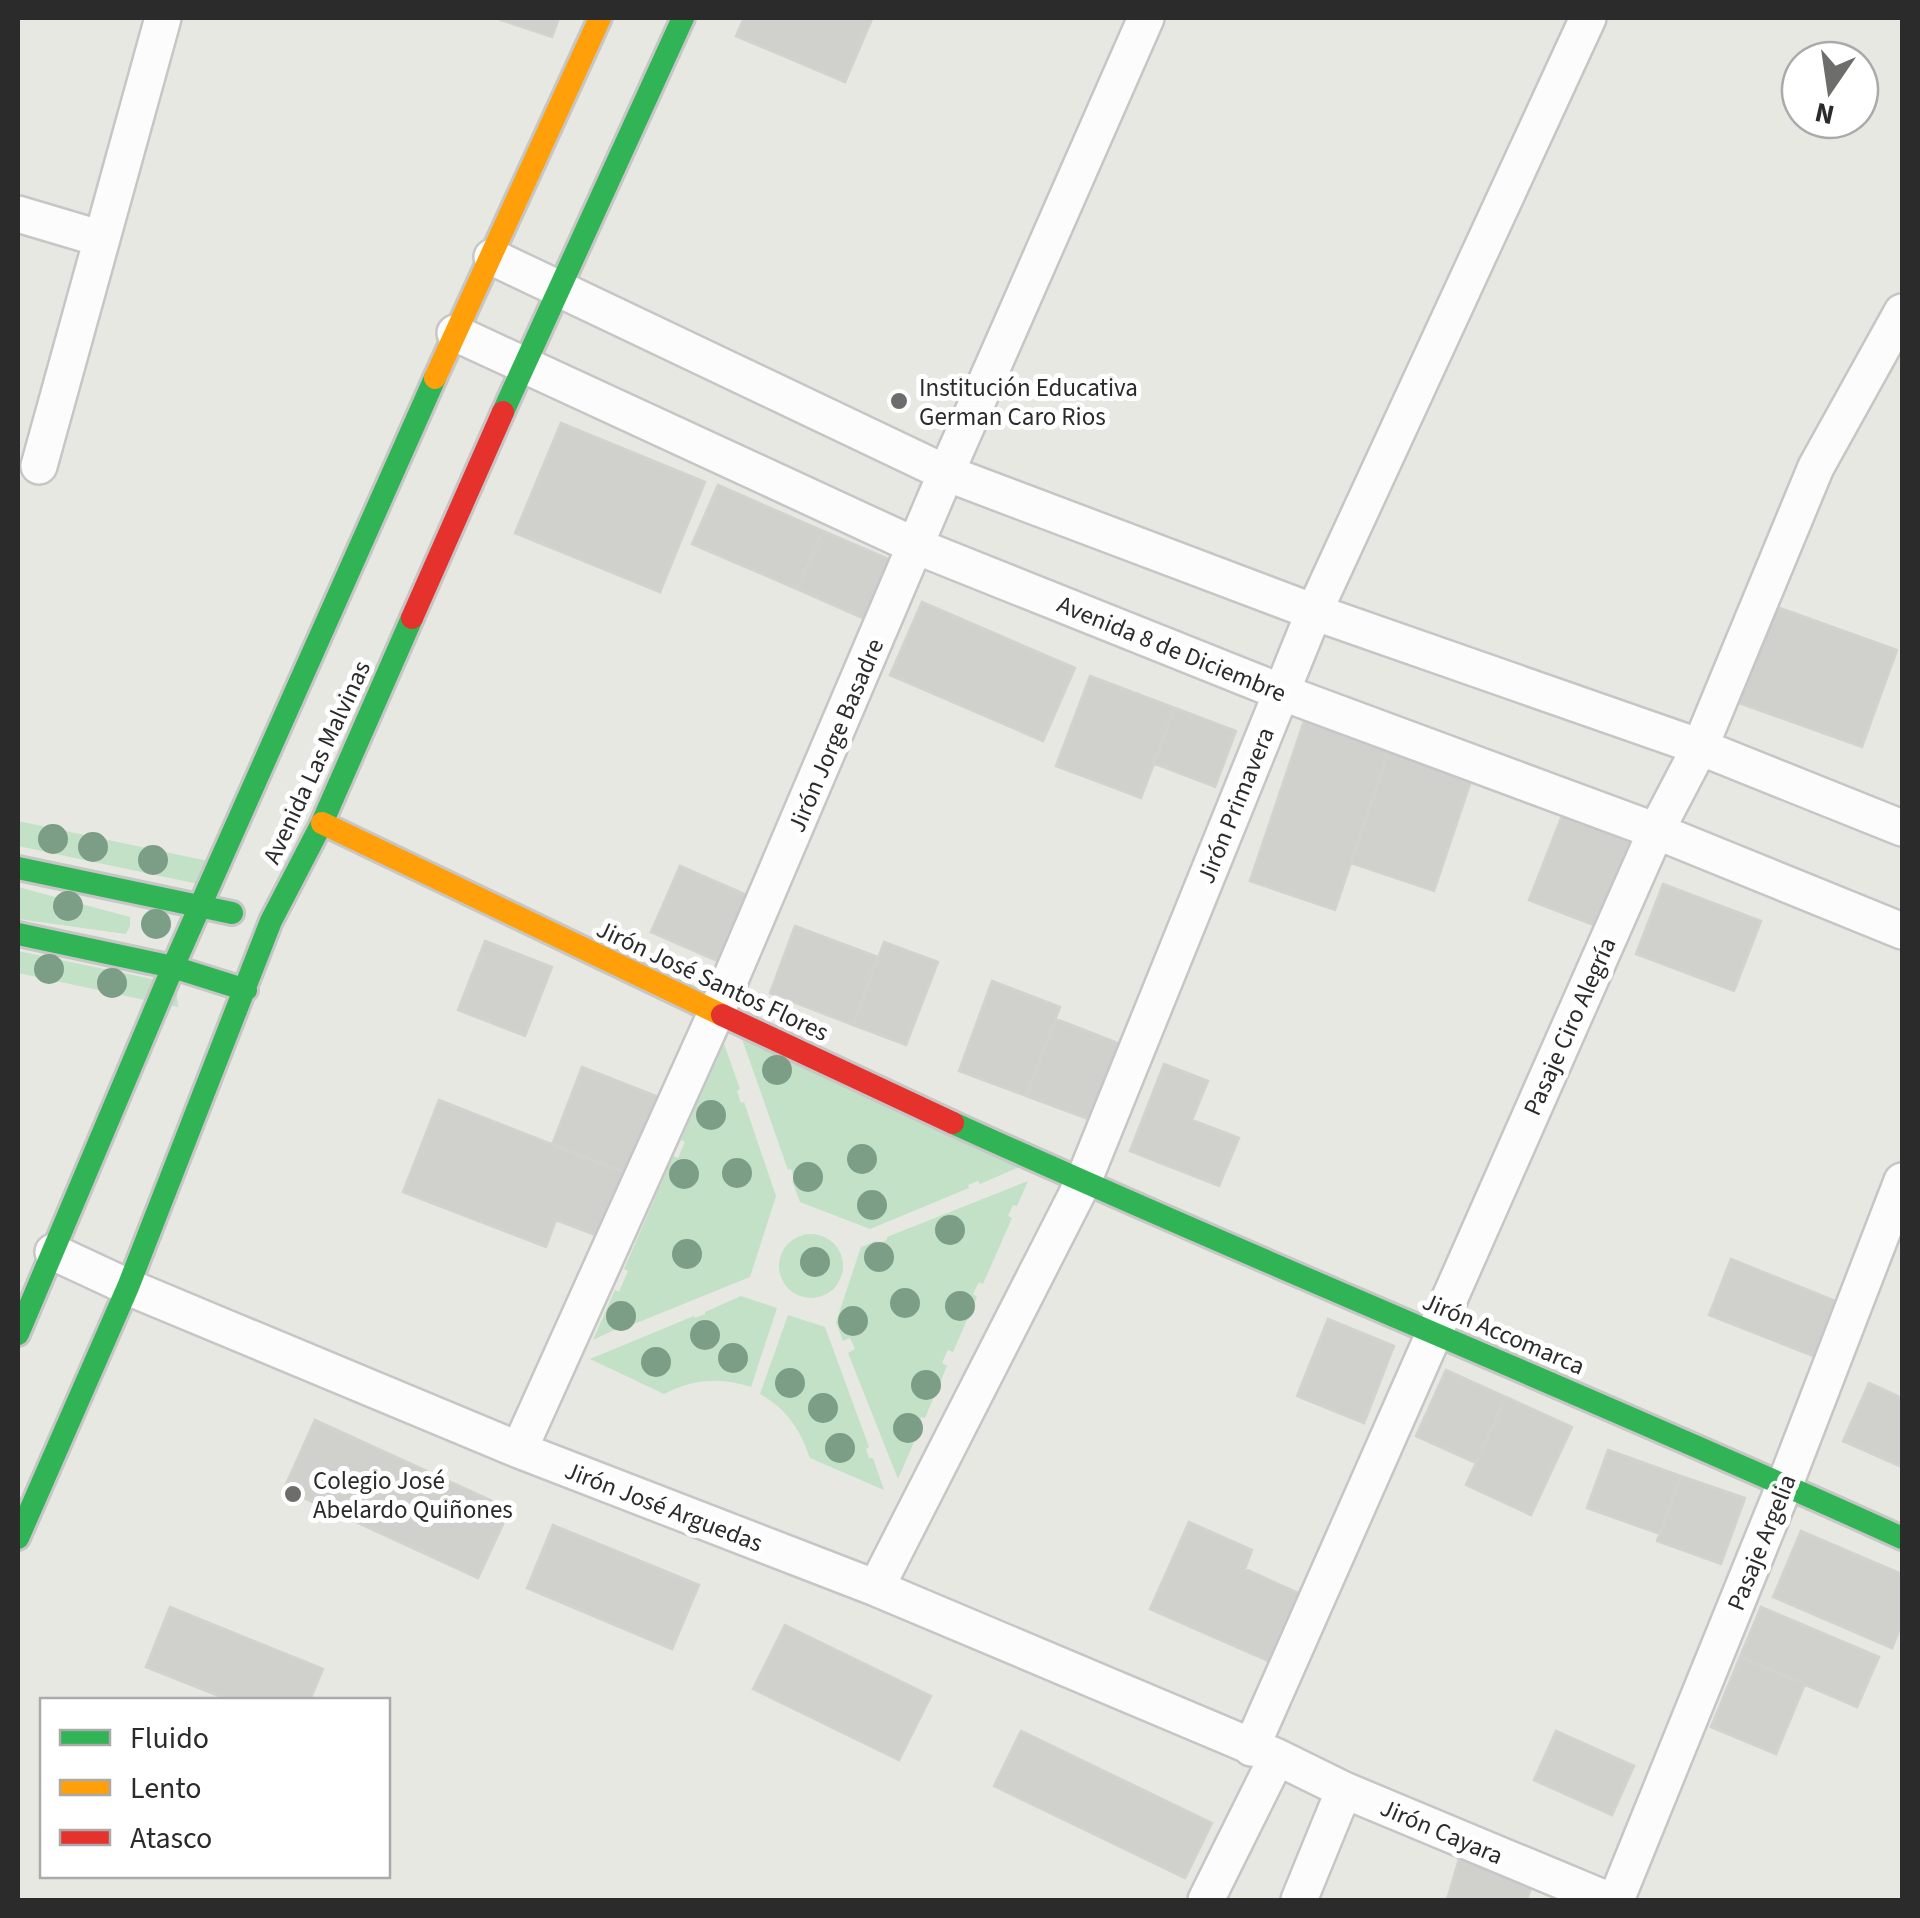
<svg xmlns="http://www.w3.org/2000/svg" width="1920" height="1918" font-family="'Source Sans 3',sans-serif">
	<style>
		.green { fill: #c2e1c7 }
		.building { fill: #d0d1cd; stroke: #d2d3ce; stroke-width: 2.5 }
		.lines { fill: none; stroke-linecap: round; stroke-linejoin: round }
		.street-casing { stroke: #c7c6c6; stroke-width: 40 }
		.fast-casing { stroke: #c7c6c6; stroke-width: 28 }
		.slow-casing { stroke: #c7c6c6; stroke-width: 28 }
		.jam-casing { stroke: #c7c6c6; stroke-width: 28 }
		.street { stroke: #fbfcfb; stroke-width: 35 }
		.fast { stroke: #30b455; stroke-width: 22 }
		.slow { stroke: #ff9f0a; stroke-width: 22 }
		.jam { stroke: #e5322d; stroke-width: 22 }
		.tree { fill: #7c9d86 }
		.poi-dot { fill: #6d6d6b; stroke: #fff; stroke-width: 4 }
		.labels { text-anchor: middle; stroke-width: 10; stroke-linejoin: round; paint-order: stroke }
		.poi-label { font-size: 25px; fill: #2b2b2b; stroke: #fff; text-anchor: start }
		.street-label { font-size: 25px; fill: #2b2b2b; stroke: #fff }
	</style>
	<rect width="100%" height="100%" fill="#e7e8e2"/>
	<!-- green -->
	<path class="green" d="M18 821 227 865 222 889 18 846Z
		M18 887 130 917V926L126 934 18 919Z
		M18 951 176 984 178 1007 18 973Z
		M741 1036 1031 1162 980 1184 978 1181 968 1185 969 1188 870 1229 800 1202 792 1181 795 1180 791 1169 788 1170Z
		M723 1041 740 1089 737 1091 741 1103 744 1102 776 1196 750 1277 629 1326 627 1324 593 1340 615 1290 619 1292 628 1271 624 1269 673 1156 678 1158 685 1142 681 1140Z
		M1028 1181 1017 1206 1013 1205 1008 1216 1012 1218 983 1284 979 1282 973 1294 977 1297 953 1352 948 1350 942 1363 947 1366 925 1418 921 1417 918 1426 920 1428 898 1479 848 1353 855 1349 850 1338 843 1341 836 1322 861 1247 876 1241 877 1244 887 1240V1237Z
		M779 1266a32 32 0 1 1 64 0a32 32 0 1 1-64 0Z
		M741 1296 777 1308 751 1387C719 1377 694 1379 664 1394L590 1359 694 1316 695 1318 705 1314V1312Z
		M788 1315 825 1327 869 1447 866 1449 869 1458H873L884 1490 810 1458C800 1429 787 1409 760 1394Z"/>
	<!-- building -->
	<path class="building" d="M495 18H559L552 37Z
		M744 18H869L872 19 845 82 736 36Z
		M561 423 705 482 660 592 515 533Z
		M718 485 823 531 797 589 692 544Z
		M823 531 900 564 874 623 797 589Z
		M922 602 1075 668 1043 741 890 675Z
		M1774 606 1897 650 1862 747 1739 703Z
		M1090 676 1175 708 1141 798 1056 766Z
		M1175 708 1236 731 1215 787 1153 763Z
		M1304 721 1389 750 1335 910 1250 881Z
		M1389 750 1472 778 1434 891 1351 863Z
		M1565 808 1642 838 1606 930 1529 900Z
		M680 866 756 899 727 965 651 932Z
		M1663 884 1761 921 1734 991 1636 954Z
		M795 926 878 957 853 1025 770 993Z
		M485 941 552 967 525 1036 458 1010Z
		M884 942 938 962 906 1045 853 1025Z
		M992 981 1060 1007 1026 1096 959 1071Z
		M1056 1019 1128 1047 1099 1123 1026 1096Z
		M1164 1064 1208 1081 1192 1120 1239 1138 1219 1186 1130 1151Z
		M582 1067 666 1100 636 1177 552 1145Z
		M439 1100 636 1177 611 1241 556 1220 546 1247 403 1192Z
		M1731 1259 1845 1305 1823 1360 1709 1315Z
		M1328 1319 1394 1346 1364 1423 1297 1396Z
		M1446 1370 1506 1397 1476 1463 1416 1436Z
		M1869 1383 1902 1398V1467L1843 1441Z
		M1506 1397 1572 1427 1531 1515 1466 1485Z
		M315 1420 510 1509 478 1578 284 1489Z
		M1608 1450 1681 1476 1660 1534 1587 1508Z
		M1681 1476 1745 1498 1721 1564 1657 1541Z
		M1189 1522 1252 1550 1245 1569 1305 1596 1275 1664 1150 1609Z
		M553 1525 699 1585 672 1649 527 1588Z
		M1801 1531 1902 1574V1624L1892 1648 1773 1597Z
		M170 1607 323 1669 310 1700H229L146 1667Z
		M1761 1607 1879 1657 1857 1707 1740 1657Z
		M785 1625 931 1696 899 1760 753 1689Z
		M1740 1657 1805 1684 1776 1754 1711 1727Z
		M1021 1731 1212 1823 1185 1878 994 1786Z
		M1556 1731 1634 1766 1612 1815 1534 1780Z
		M1459 1859 1533 1881 1527 1900H1447Z"/>
	<g class="lines">
		<!-- street casing -->
		<g class="street-casing">
			<path id="street" d="M18 214 102 239
				M492 257 946 473 1314 612 1700 747 1902 828
				M455 333 916 546 1281 692 1656 831 1902 931
				M39 466 163 18
				M53 1252 128 1287 519 1450 876 1588 1277 1757 1344 1790 1608 1900
				M519 1450 716 1013 946 473 1146 18
				M876 1588 1083 1182 1314 612 1588 18
				M1251 1748 1656 831 1700 747 1816 467 1902 312
				M1206 1900 1277 1757
				M1299 1900 1344 1790
				M1616 1900 1785 1484 1902 1181"/>
		</g>
		<!-- fast casing -->
		<g class="fast-casing">
			<path id="fast" d="M503 412 683 18
				M18 868 232 913
				M18 934 173 967 246 990
				M953 1123C1267 1266 1588 1395 1902 1538
				M18 1334 173 967 435 378
				M18 1538 128 1287 271 921 322 823 412 618"/>
		</g>
		<!-- slow casing -->
		<g class="slow-casing">
			<path id="slow" d="M435 378 600 18
				M322 823 722 1015"/>
		</g>
		<!-- jam casing -->
		<g class="jam-casing">
			<path id="jam" d="M412 618 503 412
				M722 1015 953 1123"/>
		</g>
		<!-- street -->
		<use href="#street" class="street"/>
		<!-- fast -->
		<use href="#fast" class="fast"/>
		<!-- slow -->
		<use href="#slow" class="slow"/>
		<!-- jam -->
		<use href="#jam" class="jam"/>
	</g>
	<!-- trees -->
	<g class="tree">
		<circle cx="53" cy="839" r="15"/>
		<circle cx="93" cy="847" r="15"/>
		<circle cx="153" cy="860" r="15"/>
		<circle cx="68" cy="906" r="15"/>
		<circle cx="156" cy="924" r="15"/>
		<circle cx="49" cy="969" r="15"/>
		<circle cx="112" cy="983" r="15"/>
		<circle cx="777" cy="1070" r="15"/>
		<circle cx="711" cy="1115" r="15"/>
		<circle cx="862" cy="1159" r="15"/>
		<circle cx="737" cy="1173" r="15"/>
		<circle cx="684" cy="1174" r="15"/>
		<circle cx="808" cy="1177" r="15"/>
		<circle cx="872" cy="1205" r="15"/>
		<circle cx="950" cy="1230" r="15"/>
		<circle cx="687" cy="1254" r="15"/>
		<circle cx="879" cy="1257" r="15"/>
		<circle cx="815" cy="1262" r="15"/>
		<circle cx="905" cy="1303" r="15"/>
		<circle cx="960" cy="1306" r="15"/>
		<circle cx="621" cy="1316" r="15"/>
		<circle cx="853" cy="1321" r="15"/>
		<circle cx="705" cy="1335" r="15"/>
		<circle cx="733" cy="1358" r="15"/>
		<circle cx="656" cy="1362" r="15"/>
		<circle cx="790" cy="1383" r="15"/>
		<circle cx="926" cy="1385" r="15"/>
		<circle cx="823" cy="1408" r="15"/>
		<circle cx="908" cy="1428" r="15"/>
		<circle cx="840" cy="1448" r="15"/>
	</g>
	<!-- markers -->
	<g class="poi-dot">
		<circle cx="899" cy="401" r="10"/>
		<circle cx="293" cy="1494" r="10"/>
	</g>
	<g class="labels">
		<!-- poi labels -->
		<g class="poi-label">
			<text x="919" y="396">Institución Educativa<tspan x="919" dy="29">German Caro Rios</tspan></text>
			<text x="313" y="1489">Colegio José<tspan x="313" dy="29">Abelardo Quiñones</tspan></text>
		</g>
		<!-- street labels -->
		<g class="street-label">
			<text transform="translate(1172 648) rotate(22)" y="9">Avenida 8 de Diciembre</text>
			<text transform="translate(835 735) rotate(-67)" y="9">Jirón Jorge Basadre</text>
			<text transform="translate(316 762) rotate(-65)" y="9">Avenida Las Malvinas</text>
			<text transform="translate(1235 805) rotate(-68)" y="9">Jirón Primavera</text>
			<text transform="translate(713 980) rotate(25)" y="9">Jirón José Santos Flores</text>
			<text transform="translate(1569 1026) rotate(-66)" y="9">Pasaje Ciro Alegría</text>
			<text transform="translate(1504 1333) rotate(23)" y="9">Jirón Accomarca</text>
			<text transform="translate(664 1506) rotate(21)" y="9">Jirón José Arguedas</text>
			<text transform="translate(1761 1542) rotate(-68)" y="9">Pasaje Argelia</text>
			<text transform="translate(1442 1831) rotate(23)" y="9">Jirón Cayara</text>
		</g>
	</g>
	<!-- border -->
	<rect width="1920" height="1918" fill="none" stroke="#2b2b2b" stroke-width="40"/>
	<!-- legend -->
	<rect x="40" y="1698" width="350" height="180" fill="#ffffff" stroke="#aaaaaa" stroke-width="2.5"/>
	<rect x="60" y="1730" width="50" height="15" fill="#30b455" stroke="#aaaaaa" stroke-width="2.5"/>
	<text x="130" y="1748" font-size="30" fill="#2b2b2b">Fluido</text>
	<rect x="60" y="1780" width="50" height="15" fill="#ff9f0a" stroke="#aaaaaa" stroke-width="2.5"/>
	<text x="130" y="1798" font-size="30" fill="#2b2b2b">Lento</text>
	<rect x="60" y="1830" width="50" height="15" fill="#e5322d" stroke="#aaaaaa" stroke-width="2.5"/>
	<text x="130" y="1848" font-size="30" fill="#2b2b2b">Atasco</text>
	<!-- north arrow -->
	<g transform="translate(1830 90) rotate(193)"><circle r="48" fill="#ffffff" stroke="#aaaaaa" stroke-width="2.5"/>
	<path d="M0-8L18 38L0 25L-18 38Z" fill="#6d6d6b"/>
	<text y="-15" font-size="28" font-weight="bold" text-anchor="middle" fill="#2b2b2b">N</text>
	</g>
</svg>
